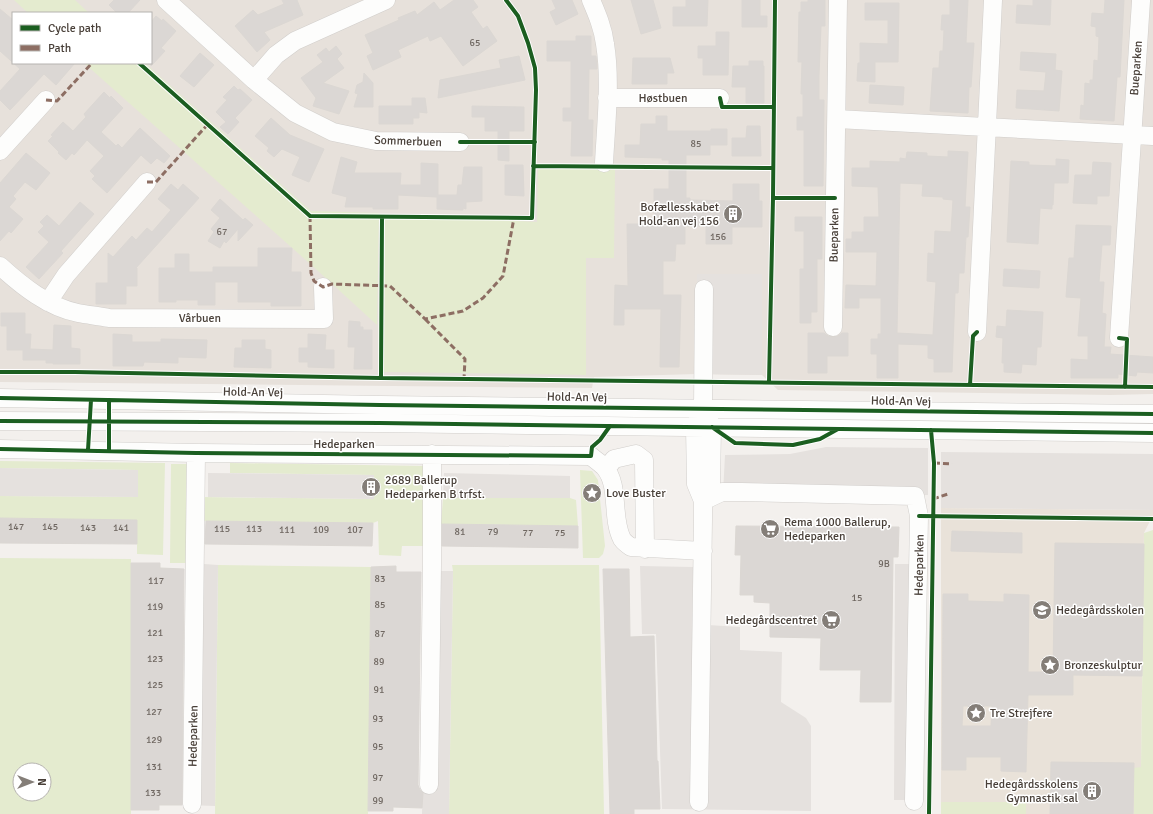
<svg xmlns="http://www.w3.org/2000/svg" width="1153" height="814" font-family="Signika,sans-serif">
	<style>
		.residential { fill: #e7e1db; fill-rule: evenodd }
		.education { fill: #e9e2d9 }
		.green { fill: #e4ebcf; fill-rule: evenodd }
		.parking { fill: #e5e1de }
		.building { fill: #dbd7d4; stroke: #dbd7d3; fill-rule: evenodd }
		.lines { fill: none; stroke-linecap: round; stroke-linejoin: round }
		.minor-casing { stroke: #d1cecb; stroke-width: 19 }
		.minor { stroke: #fdfdfc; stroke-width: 18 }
		.quiet { stroke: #8d6e63; stroke-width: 3; stroke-dasharray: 6 3; stroke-linecap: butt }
		.cycleway-casing { stroke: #fff; stroke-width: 6 }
		.cycleway { stroke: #1b5e20; stroke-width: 4 }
		.labels { text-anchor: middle; stroke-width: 3; stroke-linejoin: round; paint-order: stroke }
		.number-label { font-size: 10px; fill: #6f6761 }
		.street-label { font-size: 12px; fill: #494039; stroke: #fff }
		.poi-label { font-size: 12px; fill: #494039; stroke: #fff; text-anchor: start }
	</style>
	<rect width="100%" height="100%" fill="#f3f0ed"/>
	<!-- residential -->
	<path class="residential" d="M0 0H1153V394L1110 395 778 390 762 375 697 374 594 377 592 388 0 382ZM13 13H151V63H13Z"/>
	<!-- education -->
	<path class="education" d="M941 508 1153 510V515L1144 533 1141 768H1134V814H1026V802H941Z"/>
	<!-- green -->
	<path class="green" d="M14 0H75L89 13H28Z
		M84 63H145L311 211 379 213 377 325 317 270Z
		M538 168 615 170 614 258H586V375L384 372 385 214 537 222Z
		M0 461 165 463 163 555 137 554V520L0 518V496L138 497V470L0 468Z
		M230 463 427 466V546H402L401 556 379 555 378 521 373 523 202 521 201 497 374 499V475L230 473Z
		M171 464H191L190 563H170Z
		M580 470 592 471 598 480 605 546 603 554 599 558H583Z
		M443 498H570L576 500 578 526 441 524Z
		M1153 530V814H1134V768L1141 767 1144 544V533Z
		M0 558 131 559V814H0ZM20 770H44V794H20Z
		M218 565 371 567 368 814H215Z
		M452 565H599L604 814H449L453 571Z
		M941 802H1026V814H941Z"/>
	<!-- parking -->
	<path class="parking" d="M697 274H762V375L697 374Z
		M826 447 928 448V495L723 494 725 455 790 454Z
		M941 452 1153 454V510L941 508Z
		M0 468 138 470V497L0 496Z
		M208 473 374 475V499L208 497Z
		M444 473 570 476V498H443Z
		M926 516 924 800H894L895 564H911Z
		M190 563 218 565 215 806 188 805Z
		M640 566 693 567 692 624 740 627V650L782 652 781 702 806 718 811 726V811L662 809 656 634H642Z
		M426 571H453L449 814H422Z"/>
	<!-- building -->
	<path class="building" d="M114 0H140L128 13H117L109 5Z
		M282 0H297L303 15 264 32 270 40 257 52 235 26 253 10 258 15 284 4Z
		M454 0H473L478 7 471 12 483 29 487 26 497 41 463 66 441 36 430 41 428 36 398 50 401 57 373 70 367 56 373 53 365 35 399 20 398 18 415 11 417 15 434 2 440 10Z
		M552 0H572L578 14 556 25 550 12 556 9Z
		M631 0H653L661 28 641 34Z
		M686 0H708L707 26H673V7H686Z
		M742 0H760V16H767V27H742Z
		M808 0H825V26H821L819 75V100H824L823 186H804V130H797V117H803V94H801L802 62H798L799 12H801V2H808Z
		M950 0H968L966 43H974L971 87H969L968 113 930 111 933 68H939L940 51H943L944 30H941L942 15H950Z
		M1033 0H1051L1050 25 1016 23 1017 5 1033 6Z
		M1105 0H1124L1120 77H1117L1114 121 1080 119 1081 105 1084 106 1085 83 1090 84V80H1093L1094 60 1098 61 1099 37 1096 36V27L1091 26 1092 13 1104 14Z
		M865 3H899L898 62H875V82L857 81 858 63H860V43L888 44V20H865Z
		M0 9 13 20V63H75L56 85 44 74 10 110 0 100V91L20 69 0 51Z
		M156 16 162 21 163 19 176 31 161 48 165 51 151 66V22Z
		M716 32H729L728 75H703V58H698V46H716Z
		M576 36H591V56H596L597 69H589L588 120H593L592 156H571L572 121H563V108H571V61H547V41H576Z
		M336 46 342 54 337 59 344 68 323 83 349 91 339 114 313 106 316 98 301 78 323 62 317 55 326 48 329 52Z
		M1021 52 1056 54 1055 70 1062 71 1059 111 1016 108 1017 90 1044 91 1046 72 1020 70Z
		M200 53 214 65 194 87 180 76Z
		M519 56 525 80 438 98 440 80 501 68 499 60Z
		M633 58H670L674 73H667V84H632Z
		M749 61H763V66H764V103H746V87H732L733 66H749Z
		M364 73 373 83V107H354L358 94 355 93 357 85 363 82Z
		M870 85 904 87 903 105 869 103Z
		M234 86 238 90 240 89 252 100 235 118 239 122 228 134 220 127 226 122 216 112 227 100 223 97Z
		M104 92 110 98 111 96 123 108 101 132 116 146 118 144 122 148 140 128 170 156 164 163 157 158 151 164 141 155 107 193 92 179 95 176 90 171 104 156 87 140 74 155 72 153 66 160 58 153 59 152 48 141 53 136 51 135 63 122 73 131 86 117 84 114Z
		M412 98H425L427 113 419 112V118H413V124H379V106H412Z
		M472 106 524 107V131H509V161L498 160V131H485V117H472Z
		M656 116H667V131H711V129H727V145H710V155H686V198H690V200L733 201V184H759V201H762V227H732V244H706V226H685V244H676L675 261H663V295H681L679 367H660L661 309H624V325H614L615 285 628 286 627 224H654V189H669V160H662V158L625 157V145H640L641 124H656Z
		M271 118 290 135 324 149 309 182 292 175 300 157 282 149 274 157 267 151 269 148 255 136Z
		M747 126H760L761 156H732V138H746Z
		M948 151 968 152 965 207H970L968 237H966L964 273H959L958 293H955L952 372H934V359L928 358V345L898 344V378H877V354H871V339H878V334H881V298H859V308H845L846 285 876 286 877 252H846V239H852V232H864V217H879L878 187 852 186V168H870V161L900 162V158L906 159 907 152 927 153V156L948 157ZM900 183 923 184 922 196 943 197V199L953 200 951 232 935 231 934 254 928 253 927 281 936 282 933 335 897 333Z
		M26 153 50 173 36 190 25 182 13 196 16 199 9 207 23 219 11 233 9 231 0 241V183Z
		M341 157 357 162 354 173H401L400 185H421V163L438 164V195H457L458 185H462L464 167H482V201L466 202V209L463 208V210L437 209V197L398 195V209H373V207H345L347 197 332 193Z
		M1056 159 1069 160 1068 183H1054L1053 205H1052V209L1040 208 1038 244 1007 242 1011 161 1029 162V165L1056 166Z
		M1093 162 1111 163 1109 196H1097V204L1073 203 1075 175H1092Z
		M505 165H523L524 196 505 195Z
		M171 184 178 190 183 184 199 198 136 268H137V286H126V304H96V283H108V253L113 257 132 236 136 240 147 228 152 232 171 210 158 199Z
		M220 199 243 220 245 218 253 225 238 241V229L226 243 224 241 220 248 208 241 214 232 211 229 220 218 211 210Z
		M80 202 94 214 61 251 63 253 39 279 26 267 49 242 38 232 44 226 40 222 47 215 59 226Z
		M795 217H822V259H817V312H811V323H800V269H804V231H795Z
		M1076 225 1111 226 1110 245H1102L1099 282H1104L1102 313 1106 314 1104 347H1111L1110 354 1153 357V373L1137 372 1136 376 1118 374V378H1071V359L1088 360V336H1078L1081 298 1066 297 1069 258H1074Z
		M258 248H292L291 272H301V306H271V302H238V282H215V305H198V300H176V302H159V268H175V254H189V272H213V267H258Z
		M1004 269 1040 271 1039 288 1003 286Z
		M1007 310 1043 312 1041 347H1037L1036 365 1022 364 1021 373 1004 372V363H1002L1003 338 996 337 997 326 1006 327Z
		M1 313H25V334H31L30 349 53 350 54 325 71 326V348L80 349V364H53V363H46V360H23V350H7V326H1Z
		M349 321 360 322V327H363V330H372V369H354L355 347H348Z
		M808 333H824L828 336 833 337 838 336 842 333H848V356H827V373H808Z
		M113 334 132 335V342H161V339L207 340 206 358 178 357V363L144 362 143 366H113Z
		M308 334 326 335 325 350H334V368L308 367V362H299V348H308Z
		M242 340H265V349L271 350V368L234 367 235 348H242Z
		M0 518 137 520V544L0 543Z
		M206 521 373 523 372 546 205 544Z
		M442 524 578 526V548L442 546Z
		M736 526 899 527 898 557H893L891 702H860L861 670H820L821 638 770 637V603L754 602V595H740L741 555H735Z
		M952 531 1022 533V553L951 551Z
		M1055 543 1144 544 1142 676 1073 675V695H1028L1026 772 1001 771V757H966V770H942L943 594H968V601L1004 602V594L1029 595 1028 672H1053ZM963 706H992L991 726H962Z
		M131 563H160V568L184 569 182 805H159V810H131Z
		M396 566V572H421L418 785 420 790 423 793 422 808 393 807V811H368L371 567Z
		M603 569H629L630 637 654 636 657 761H658L660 809H634V814H610Z
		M1051 762 1134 763 1133 814H1050Z"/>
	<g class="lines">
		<!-- minor casing -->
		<g class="minor-casing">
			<path id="minor" d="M166 0 254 80 295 113 333 132 376 141 460 142
				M591 0C597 14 603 28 605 44 611 80 606 125 604 163
				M254 80 276 55 295 41 386 0
				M607 98H720
				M837 119 1153 136
				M0 151 46 100
				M0 266C22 286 48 307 78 313 88 315 99 316 109 318L324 319 323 287
				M48 302 66 275 147 182
				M833 327 838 0
				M977 332 993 0
				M1119 338 1141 1
				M0 398 380 405 1153 414
				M0 421 380 423 1153 433
				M0 449 196 453 591 456C595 460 602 464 605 468 620 486 611 518 622 539 624 542 628 545 631 547L703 551
				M606 469 614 459 636 454 644 460 645 549
				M703 501 722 492H741L915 496 919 516 914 801
				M703 501 711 483 712 427 707 416
				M429 785 432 565V454
				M699 802 703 519V501L696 484 695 427 703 408 704 289
				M192 804 196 453"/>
		</g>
		<!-- minor -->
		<use href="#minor" class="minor"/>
		<!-- quiet -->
		<path class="quiet" d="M46 100 57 101 92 63
			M147 182H156L208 124
			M310 216 311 273 314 281 323 287 332 284 390 286 425 319 463 311 483 298 503 276 514 218
			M425 319 465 359 464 379
			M934 463 952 464
			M933 499 948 494"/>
		<!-- cycleway casing -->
		<g class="cycleway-casing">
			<path id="cycleway" d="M139 63 310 216 532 218 536 90 535 68 528 43 518 16 506 0
				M720 98 722 107H774
				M460 142H535
				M533 166 773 168
				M773 198H835
				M1119 338 1127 339 1125 387
				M0 372H75L381 378 1153 387
				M381 378 382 217
				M769 382 773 198 775 0
				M970 385 973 336 977 332
				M0 398 380 405 1153 414
				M109 400V451
				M0 421 380 423 1153 433
				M712 427 735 443 793 445 820 439 838 429
				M0 449 196 453 591 456 592 447 600 440 610 426
				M88 450 91 400
				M919 516 1153 519
				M929 814 934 463 931 430"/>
		</g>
		<!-- cycleway -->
		<use href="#cycleway" class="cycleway"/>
	</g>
	<!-- icons -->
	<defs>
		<g id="building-disc" transform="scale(1)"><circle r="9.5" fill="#847e78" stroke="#fff"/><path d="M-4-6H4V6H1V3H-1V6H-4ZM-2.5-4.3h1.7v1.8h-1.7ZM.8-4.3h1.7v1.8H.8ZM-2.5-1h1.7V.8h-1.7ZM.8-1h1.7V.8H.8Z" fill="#fff"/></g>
		<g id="sight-disc" transform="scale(1)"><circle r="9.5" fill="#847e78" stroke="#fff"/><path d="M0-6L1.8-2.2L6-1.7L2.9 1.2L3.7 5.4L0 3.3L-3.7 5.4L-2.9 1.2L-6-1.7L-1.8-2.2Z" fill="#fff"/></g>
		<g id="supermarket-disc" transform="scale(1)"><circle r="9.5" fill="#847e78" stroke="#fff"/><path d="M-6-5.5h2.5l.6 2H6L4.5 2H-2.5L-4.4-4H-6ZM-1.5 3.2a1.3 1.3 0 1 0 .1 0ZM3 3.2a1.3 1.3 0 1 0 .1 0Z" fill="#fff"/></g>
		<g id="school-disc" transform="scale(1)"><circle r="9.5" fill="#847e78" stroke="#fff"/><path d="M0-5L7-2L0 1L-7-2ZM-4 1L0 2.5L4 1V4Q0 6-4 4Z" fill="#fff"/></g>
	</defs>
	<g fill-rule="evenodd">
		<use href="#building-disc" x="733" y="214"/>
		<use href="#building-disc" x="371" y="487"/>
		<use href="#sight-disc" x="592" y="493"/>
		<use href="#supermarket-disc" x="770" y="529"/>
		<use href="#school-disc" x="1042" y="610"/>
		<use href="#supermarket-disc" x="831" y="620"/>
		<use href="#sight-disc" x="1050" y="665"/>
		<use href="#sight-disc" x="976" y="713"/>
		<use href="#building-disc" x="1092" y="791"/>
	</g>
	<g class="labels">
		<!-- number labels -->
		<g class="number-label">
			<text x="475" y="46">65</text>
			<text x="696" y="147">85</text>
			<text x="222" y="235">67</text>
			<text x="718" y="240">156</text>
			<text x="16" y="530">147</text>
			<text x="50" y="530">145</text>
			<text x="88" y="531">143</text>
			<text x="121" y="531">141</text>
			<text x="222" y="532">115</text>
			<text x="254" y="532">113</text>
			<text x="287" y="533">111</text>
			<text x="321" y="533">109</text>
			<text x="355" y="533">107</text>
			<text x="460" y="535">81</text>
			<text x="493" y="535">79</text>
			<text x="528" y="536">77</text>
			<text x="560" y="536">75</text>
			<text x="884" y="567">9B</text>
			<text x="380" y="582">83</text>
			<text x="156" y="584">117</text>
			<text x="857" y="601">15</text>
			<text x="380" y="608">85</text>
			<text x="155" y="610">119</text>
			<text x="155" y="636">121</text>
			<text x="380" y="637">87</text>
			<text x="155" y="662">123</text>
			<text x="379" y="665">89</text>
			<text x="155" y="688">125</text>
			<text x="379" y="693">91</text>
			<text x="154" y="715">127</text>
			<text x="378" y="722">93</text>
			<text x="154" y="743">129</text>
			<text x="378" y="750">95</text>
			<text x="154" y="770">131</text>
			<text x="378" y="781">97</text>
			<text x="153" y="796">133</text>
			<text x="378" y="804">99</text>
		</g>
		<!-- street labels -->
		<g class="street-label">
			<text transform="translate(1136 68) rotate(-86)" y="4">Bueparken</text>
			<text x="663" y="102">Høstbuen</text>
			<text transform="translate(408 141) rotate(2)" y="4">Sommerbuen</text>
			<text transform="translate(834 235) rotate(-89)" y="4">Bueparken</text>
			<text x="200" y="322">Vårbuen</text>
			<text transform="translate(253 392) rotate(1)" y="4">Hold-An Vej</text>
			<text transform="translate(577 397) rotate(1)" y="4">Hold-An Vej</text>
			<text transform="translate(901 401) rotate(1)" y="4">Hold-An Vej</text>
			<text x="344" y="448">Hedeparken</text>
			<text transform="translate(919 565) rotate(-89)" y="4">Hedeparken</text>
			<text transform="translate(193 736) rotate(-89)" y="4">Hedeparken</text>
		</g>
		<!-- poi labels -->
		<g class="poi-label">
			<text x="719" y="211" text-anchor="end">Bofællesskabet<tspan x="719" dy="14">Hold-an vej 156</tspan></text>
			<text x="385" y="484">2689 Ballerup<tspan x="385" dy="14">Hedeparken B trfst.</tspan></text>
			<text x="606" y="497">Love Buster</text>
			<text x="784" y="526">Rema 1000 Ballerup,<tspan x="784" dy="14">Hedeparken</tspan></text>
			<text x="1056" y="614">Hedegårdsskolen</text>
			<text x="817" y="624" text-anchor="end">Hedegårdscentret</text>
			<text x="1064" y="669">Bronzeskulptur</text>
			<text x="990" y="717">Tre Strejfere</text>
			<text x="1078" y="788" text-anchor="end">Hedegårdsskolens<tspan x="1078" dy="14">Gymnastik sal</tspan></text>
		</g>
	</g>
	<!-- legend -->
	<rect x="12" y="12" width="140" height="52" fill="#ffffff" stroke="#b6b3b0"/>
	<rect x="20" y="25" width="20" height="6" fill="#1b5e20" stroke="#b6b3b0"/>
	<text x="48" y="32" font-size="12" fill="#494039">Cycle path</text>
	<rect x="20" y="45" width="20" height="6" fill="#8d6e63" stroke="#b6b3b0"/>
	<text x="48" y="52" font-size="12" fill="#494039">Path</text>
	<!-- north arrow -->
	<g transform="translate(32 782) rotate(90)"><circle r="19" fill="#ffffff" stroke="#b6b3b0"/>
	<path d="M0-3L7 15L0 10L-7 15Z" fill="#847e78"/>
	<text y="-6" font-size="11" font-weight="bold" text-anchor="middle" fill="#494039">N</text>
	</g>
</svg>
